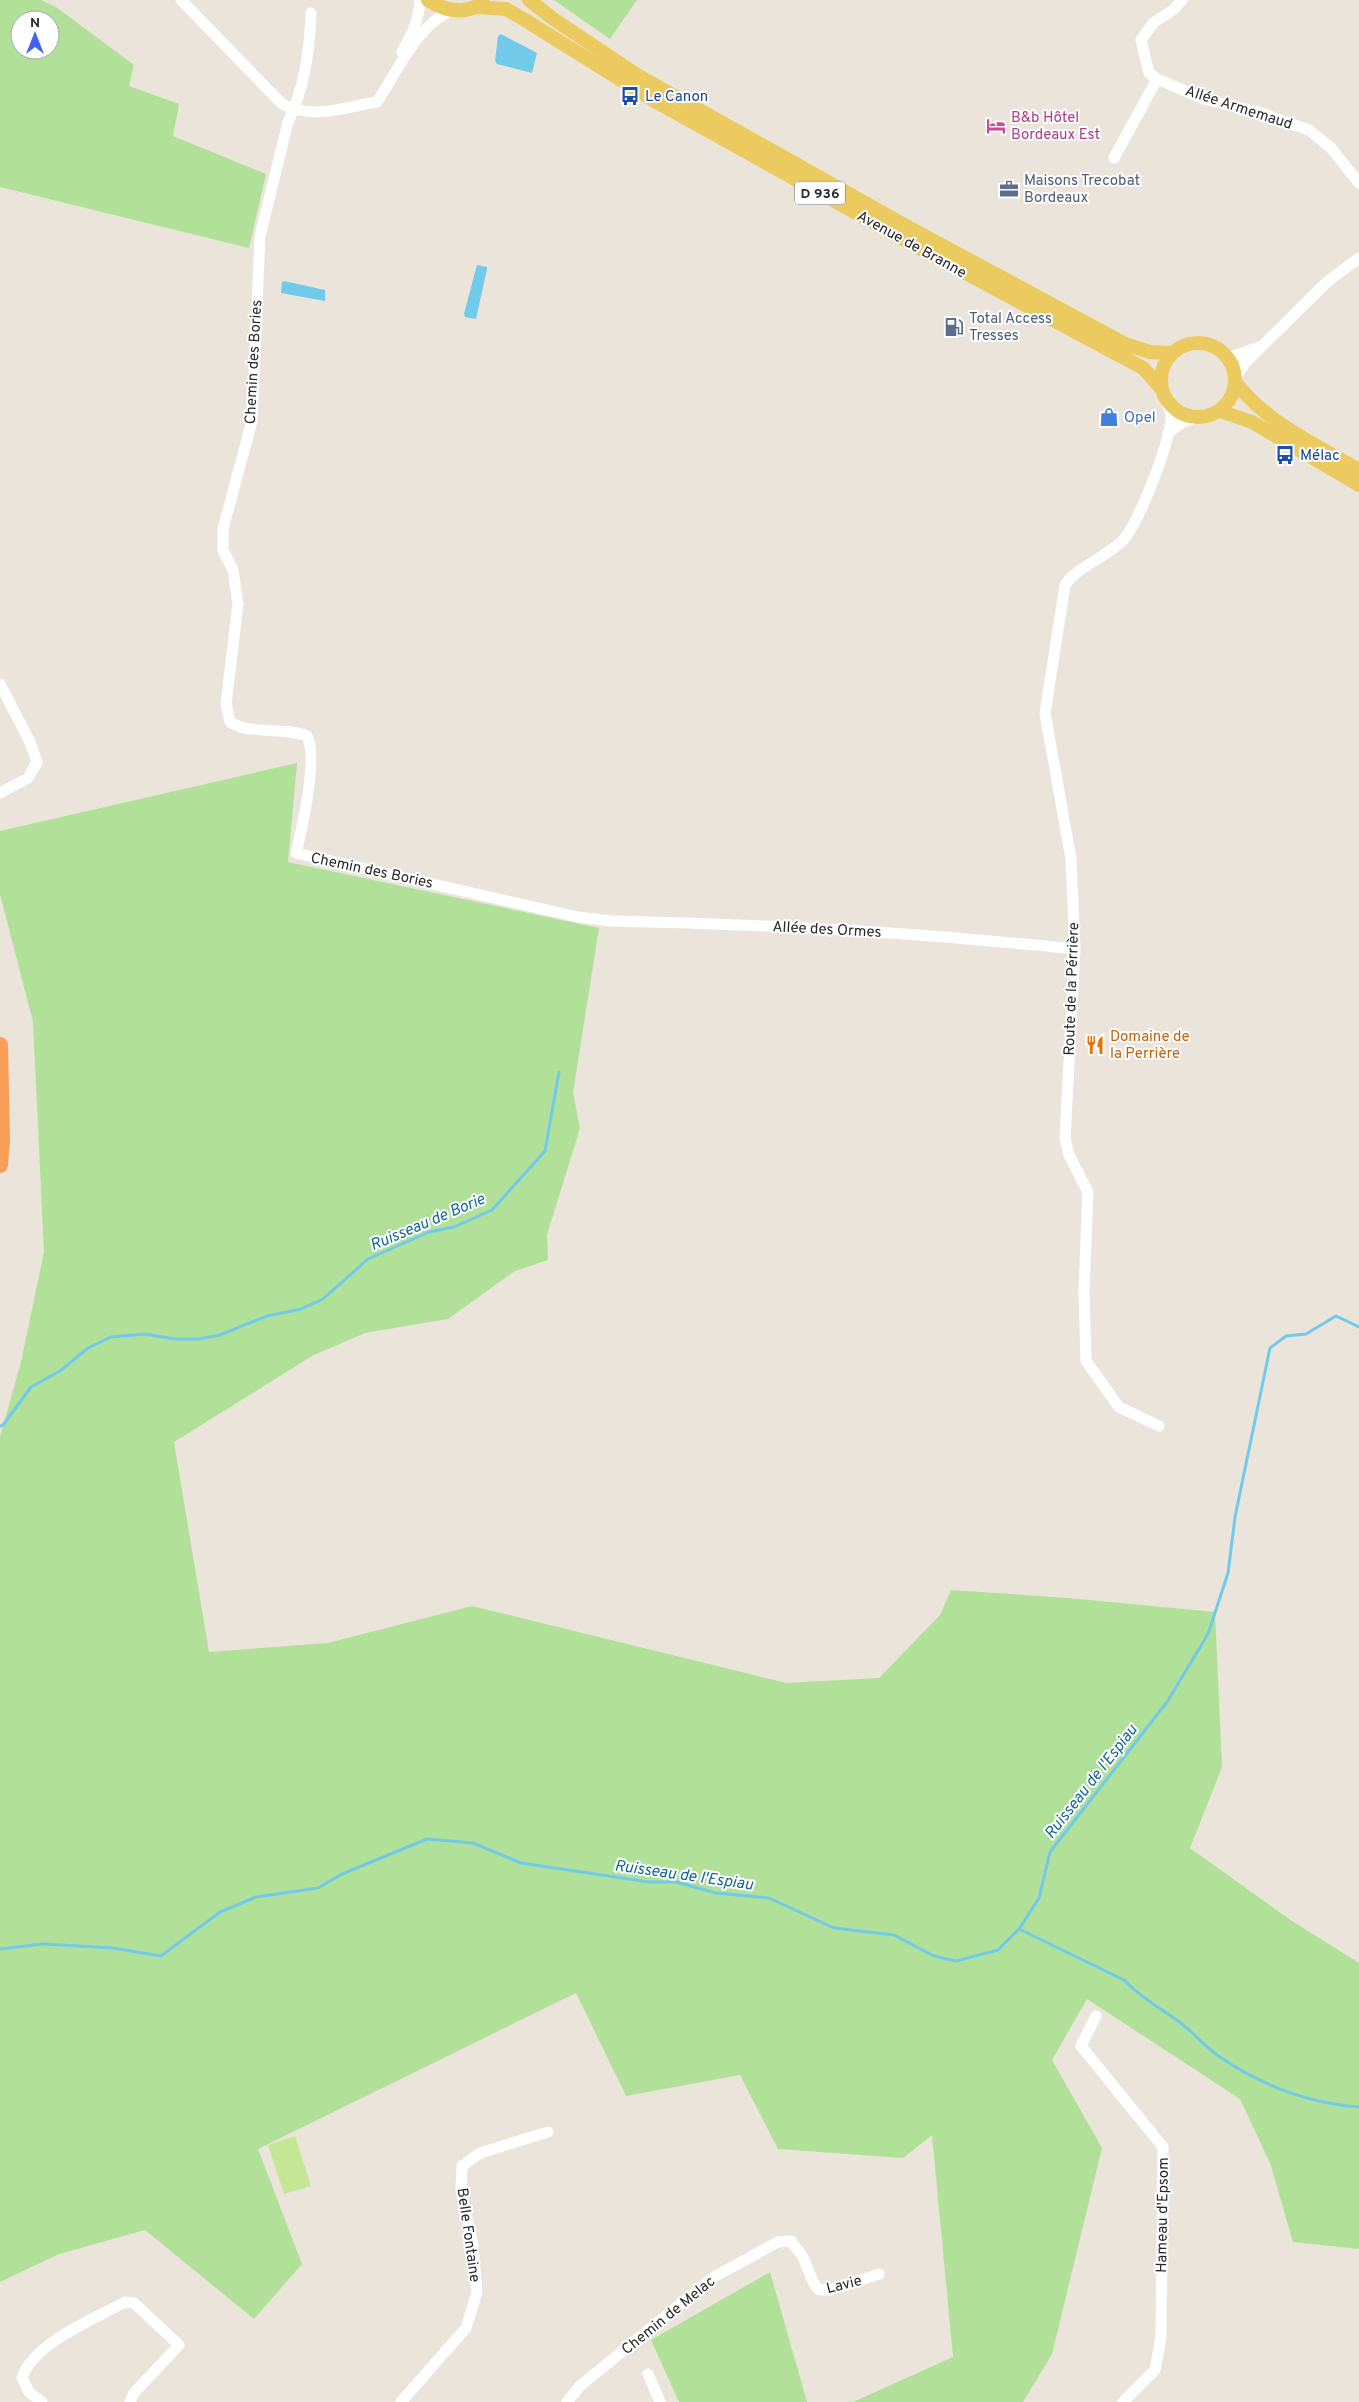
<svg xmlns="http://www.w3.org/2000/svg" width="1359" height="2402" font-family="Overpass,sans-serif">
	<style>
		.green { fill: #b1e099; fill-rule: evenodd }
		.pitch { fill: #c4e795 }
		.water { fill: #71caea }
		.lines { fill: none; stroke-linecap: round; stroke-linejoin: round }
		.stream { stroke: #71caea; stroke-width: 3 }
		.minor { stroke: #fff; stroke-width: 11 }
		.major { stroke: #ebcb60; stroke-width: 14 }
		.highway { stroke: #f89e59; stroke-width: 16 }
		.labels { text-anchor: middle; stroke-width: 4; stroke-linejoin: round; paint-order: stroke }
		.shield { fill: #fff; stroke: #696969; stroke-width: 1 }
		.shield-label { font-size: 14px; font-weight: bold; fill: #292929 }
		.transit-label { font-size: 15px; fill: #164399; stroke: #fff; text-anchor: start }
		.street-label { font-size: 15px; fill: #292929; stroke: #fff }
		.hotel-label { font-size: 15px; fill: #b23c85; stroke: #fff; text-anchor: start }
		.service-label { font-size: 15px; fill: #4e5e75; stroke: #fff; text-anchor: start }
		.shop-label { font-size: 15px; fill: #366cbe; stroke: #fff; text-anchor: start }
		.food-label { font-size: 15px; fill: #c56008; stroke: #fff; text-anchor: start }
		.water-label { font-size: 16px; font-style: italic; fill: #126794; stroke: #fff }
	</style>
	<rect width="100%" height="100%" fill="#ebe4db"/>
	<!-- green -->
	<path class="green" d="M0 0H41L56 7 134 65 129 86 179 104 173 136 266 174 249 248 0 187ZM20 20H50V50H20Z
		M554 0H637L610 39Z
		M297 763 288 862 599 928 573 1093 580 1128 547 1235 548 1260 515 1271 448 1319 365 1333 312 1356 174 1442 209 1652 328 1643 472 1606 786 1683 879 1678 940 1615 951 1590 1068 1598 1215 1612 1222 1767 1190 1848 1289 1919 1359 1963V2249L1293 2242 1270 2163 1240 2099 1087 1999 1052 2060 1102 2148 1052 2354 1023 2402H853L953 2357 932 2135 903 2158 778 2149 740 2075 626 2096 576 1993 258 2149 302 2264 254 2319 145 2230 59 2254 0 2282V1437L21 1362 44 1252 33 1022 0 894V831Z
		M770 2272 807 2402H679L651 2340Z"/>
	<!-- pitch -->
	<path class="pitch" d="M295 2136 311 2186 284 2194 268 2145Z"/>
	<!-- water -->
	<path class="water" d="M501 34 537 53 532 73 497 64 495 61 498 36Z
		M477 265 487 267V269L476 319 465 317 464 314Z
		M284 281 325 290V301L281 293 282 282Z"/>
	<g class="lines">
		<!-- stream -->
		<path class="stream" d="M0 1426 3 1425 31 1387 60 1371 88 1348 111 1337 144 1334 176 1339H198L220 1335 267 1316 301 1309 323 1299 368 1259 429 1232 454 1227 492 1210 545 1151 559 1072
			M1019 1929 1124 1980C1141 1998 1162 2009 1182 2024 1195 2034 1206 2048 1220 2057 1261 2085 1309 2103 1359 2107
			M0 1949 43 1944 113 1948 161 1956 220 1912 256 1897 318 1888 342 1874 427 1839 473 1843 521 1863 649 1882H676L716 1893 769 1898 834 1928 894 1935 934 1956 956 1961 998 1950 1019 1929 1039 1898 1050 1852 1167 1702 1208 1634 1228 1573 1235 1517 1270 1348 1286 1336 1306 1334 1336 1316 1359 1327"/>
		<!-- minor -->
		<path class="minor" d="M181 0 282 104C312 120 346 107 377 102 397 72 418 24 451 11
			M311 13C310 51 304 89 288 122L260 236 252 421 223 529V550L233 570 238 604 226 704 230 722C252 736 283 726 307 736 318 758 302 828 296 853L578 917 611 921C766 924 921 933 1075 949
			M402 52C412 34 419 20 420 0
			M1157 79 1204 99 1258 112 1309 130 1331 148 1359 183
			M1114 158 1157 79 1149 73 1141 40 1153 23 1173 10 1182 0
			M1229 358 1259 347
			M1236 376 1245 363 1327 282 1359 258
			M1168 433 1183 422 1195 418
			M0 684 30 742 37 762 28 778 0 793
			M1159 1426 1119 1407 1086 1361 1084 1290 1088 1192 1069 1155 1065 1138 1075 949 1071 859 1045 713 1065 585C1075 568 1109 556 1124 539 1139 522 1173 436 1171 414 1170 410 1167 404 1166 400
			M1096 2016 1081 2046 1163 2147 1161 2337 1155 2370 1123 2402
			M648 2374 660 2402
			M42 2402 29 2392 22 2378C32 2344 96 2318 125 2302L134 2303 179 2345 134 2393 130 2402
			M401 2402 466 2328 477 2292 473 2246 461 2190 462 2166 480 2153 548 2132
			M567 2402 580 2386 712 2278 778 2242 791 2241 803 2257 813 2282 819 2290H830L879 2274"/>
		<!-- major -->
		<path class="major" d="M428 0C445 11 464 15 483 3
			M529 0 552 18 637 75 908 227 1125 344 1150 352 1172 353
			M477 7 506 9 525 20 658 103 930 254 1143 368 1161 388
			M1161 380a37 37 0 1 1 74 0a37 37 0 1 1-74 0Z
			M1236 383C1267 423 1316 445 1359 470
			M1220 411 1252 422 1359 485"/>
		<!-- highway -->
		<path class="highway" d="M0 1045 2 1140 0 1165"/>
	</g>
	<!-- icons -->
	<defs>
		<g id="bus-bare" transform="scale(1.5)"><path d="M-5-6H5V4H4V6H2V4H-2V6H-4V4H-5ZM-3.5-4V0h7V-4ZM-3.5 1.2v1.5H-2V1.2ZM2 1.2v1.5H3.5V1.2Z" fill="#1a4fb4" stroke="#fff" stroke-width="2.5" paint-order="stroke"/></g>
		<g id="hotel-bare" transform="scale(1.5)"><path d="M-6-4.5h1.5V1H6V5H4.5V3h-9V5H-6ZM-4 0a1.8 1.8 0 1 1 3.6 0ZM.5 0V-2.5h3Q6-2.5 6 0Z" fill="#d1479c" stroke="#fff" stroke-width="2.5" paint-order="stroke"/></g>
		<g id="office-bare" transform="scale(1.5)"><path d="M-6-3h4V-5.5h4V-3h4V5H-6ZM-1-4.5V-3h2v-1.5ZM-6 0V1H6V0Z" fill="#5c6f8a" stroke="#fff" stroke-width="2.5" paint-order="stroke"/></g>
		<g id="fuel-bare" transform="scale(1.5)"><path d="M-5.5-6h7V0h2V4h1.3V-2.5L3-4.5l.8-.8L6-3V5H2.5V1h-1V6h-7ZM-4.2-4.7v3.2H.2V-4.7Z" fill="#5c6f8a" stroke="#fff" stroke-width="2.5" paint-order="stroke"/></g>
		<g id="shop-bare" transform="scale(1.5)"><path d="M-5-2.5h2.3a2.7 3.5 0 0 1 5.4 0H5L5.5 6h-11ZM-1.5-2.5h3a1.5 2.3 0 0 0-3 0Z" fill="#3f7fe0" stroke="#fff" stroke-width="2.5" paint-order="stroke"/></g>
		<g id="restaurant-bare" transform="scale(1.5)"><path d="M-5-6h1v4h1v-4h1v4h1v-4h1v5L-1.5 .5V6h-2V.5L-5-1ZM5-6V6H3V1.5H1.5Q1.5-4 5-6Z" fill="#e8710a" stroke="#fff" stroke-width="2.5" paint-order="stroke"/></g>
	</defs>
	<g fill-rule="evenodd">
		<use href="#bus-bare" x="630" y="96"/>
		<use href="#hotel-bare" x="996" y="126"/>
		<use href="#office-bare" x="1009" y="189"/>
		<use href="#fuel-bare" x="954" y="327"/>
		<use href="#shop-bare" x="1109" y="417"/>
		<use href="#bus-bare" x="1285" y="455"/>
		<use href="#restaurant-bare" x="1095" y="1045"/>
	</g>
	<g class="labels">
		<!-- shield labels -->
		<rect class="shield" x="795" y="181.5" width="50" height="23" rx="4"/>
		<g class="shield-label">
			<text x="820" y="198">D 936</text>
		</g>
		<!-- transit labels -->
		<g class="transit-label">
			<text x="645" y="101">Le Canon</text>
			<text x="1300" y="460">Mélac</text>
		</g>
		<!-- street labels -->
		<g class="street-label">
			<text transform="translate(1239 107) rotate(18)" y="5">Allée Armemaud</text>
			<text transform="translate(912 244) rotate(29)" y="5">Avenue de Branne</text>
			<text transform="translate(253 362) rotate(-87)" y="5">Chemin des Bories</text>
			<text transform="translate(372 870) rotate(12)" y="5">Chemin des Bories</text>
			<text transform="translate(827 929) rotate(3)" y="5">Allée des Ormes</text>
			<text transform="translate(1071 989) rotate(-88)" y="5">Route de la Pérrière</text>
			<text transform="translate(1162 2215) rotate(-89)" y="5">Hameau d'Epsom</text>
			<text transform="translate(469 2235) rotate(82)" y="5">Belle Fontaine</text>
			<text transform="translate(844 2284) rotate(-14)" y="5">Lavie</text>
			<text transform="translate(668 2315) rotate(-39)" y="5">Chemin de Melac</text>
		</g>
		<!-- hotel labels -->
		<g class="hotel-label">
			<text x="1011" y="122">B&amp;b Hôtel<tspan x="1011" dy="17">Bordeaux Est</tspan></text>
		</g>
		<!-- service labels -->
		<g class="service-label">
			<text x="1024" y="185">Maisons Trecobat<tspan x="1024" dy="17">Bordeaux</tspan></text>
			<text x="969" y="323">Total Access<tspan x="969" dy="17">Tresses</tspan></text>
		</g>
		<!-- shop labels -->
		<g class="shop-label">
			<text x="1124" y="422">Opel</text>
		</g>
		<!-- food labels -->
		<g class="food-label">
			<text x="1110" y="1041">Domaine de<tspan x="1110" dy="17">la Perrière</tspan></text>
		</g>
		<!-- water labels -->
		<g class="water-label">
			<text transform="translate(427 1221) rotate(-23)" y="6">Ruisseau de Borie</text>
			<text transform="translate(1090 1781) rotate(-52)" y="6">Ruisseau de l'Espiau</text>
			<text transform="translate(684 1874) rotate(8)" y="6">Ruisseau de l'Espiau</text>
		</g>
	</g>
	<!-- north arrow -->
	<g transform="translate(35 35)"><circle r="24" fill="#ffffff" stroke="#a9a9a9"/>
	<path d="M0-4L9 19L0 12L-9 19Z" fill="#4061f3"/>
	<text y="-8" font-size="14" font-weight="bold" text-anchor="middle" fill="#292929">N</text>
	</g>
</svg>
